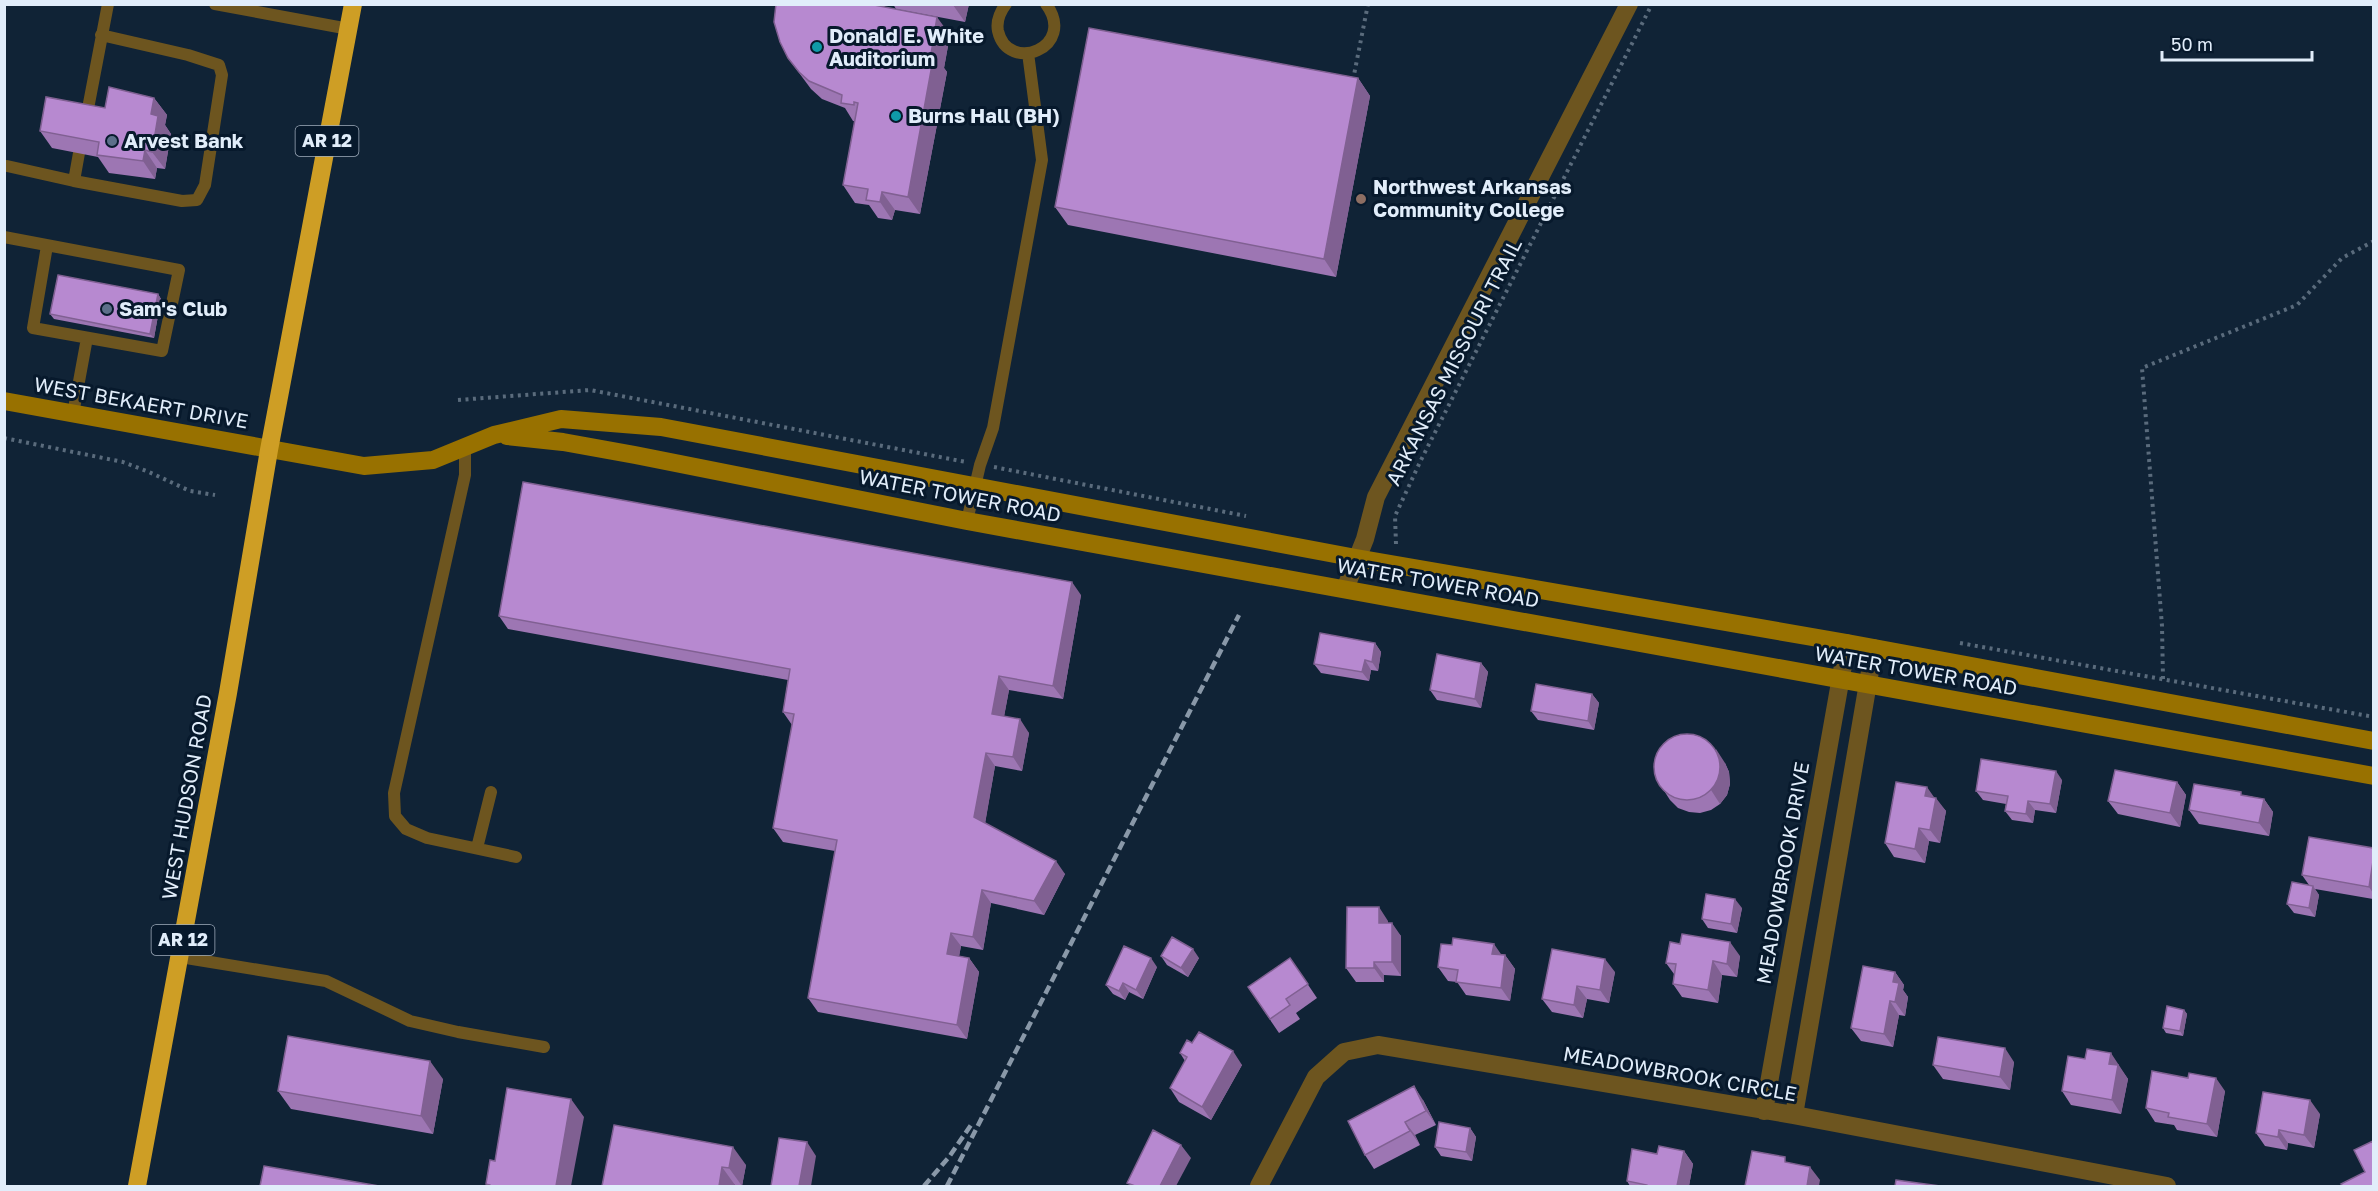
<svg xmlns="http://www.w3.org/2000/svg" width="2378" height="1191" font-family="'Golos Text',sans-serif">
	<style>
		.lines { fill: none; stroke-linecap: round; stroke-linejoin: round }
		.path { stroke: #5a6b7c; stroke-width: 4; stroke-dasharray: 3 4.5; stroke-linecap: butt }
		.lane { stroke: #6d551f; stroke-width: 12 }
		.street { stroke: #6d551f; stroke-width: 18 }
		.secondary { stroke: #987100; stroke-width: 18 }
		.highway { stroke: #ce9e25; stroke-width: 18 }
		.rail { stroke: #8998a8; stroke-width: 4.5; stroke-dasharray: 9 4.5; stroke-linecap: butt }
		.wall { fill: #9d76b3 }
		.shaded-wall { fill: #806092 }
		.building { fill: #b789d0; stroke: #806092; stroke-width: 1.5 }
		.culture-dot { fill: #0f9aa8; stroke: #07192c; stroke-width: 2 }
		.service-dot { fill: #5c6f8a; stroke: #07192c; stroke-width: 2 }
		.education-dot { fill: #8d6e63; stroke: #07192c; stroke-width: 2 }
		.labels { text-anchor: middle; stroke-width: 6; stroke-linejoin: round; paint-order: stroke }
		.shield { fill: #07192c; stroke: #a0adbc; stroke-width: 1.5 }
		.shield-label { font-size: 18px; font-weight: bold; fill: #e1edfa }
		.poi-label { font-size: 20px; font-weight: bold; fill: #e1edfa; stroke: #07192c; text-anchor: start }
		.street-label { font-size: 20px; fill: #e1edfa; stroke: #07192c }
	</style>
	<rect width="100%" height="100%" fill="#102336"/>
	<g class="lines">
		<!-- path -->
		<path class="path" d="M1353 80 1368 4
			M458 400 590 390 966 462
			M4 438 123 462 149 472 190 491 215 495
			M994 467 1246 516
			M1396 544 1395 516 1420 462 1652 4
			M1960 643 2374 717
			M2163 679 2162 626 2142 368 2297 305 2342 258 2374 241"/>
		<!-- lane -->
		<path class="lane" d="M215 4 349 29
			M1006 4C1000 12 996 21 998 31 1008 75 1078 47 1046 4
			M86 119 108 4
			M79 153 74 181 182 201 197 200 205 185 222 75 219 65 188 55 101 35
			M7 166 74 181
			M4 237 179 270 162 351 33 328 47 246
			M73 414 87 338
			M465 446V475L394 793 395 816 406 829 427 838 516 857
			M967 521 980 465 993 428 1042 160 1028 53
			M477 848 491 792
			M180 957 326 981 410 1021 458 1032 544 1047"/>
		<!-- street -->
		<path class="street" d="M1345 589 1365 539 1376 497 1629 4
			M1764 1111 1847 643
			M1794 1115 1874 648
			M1259 1186 1316 1077 1344 1052 1378 1045 1794 1115 2167 1186"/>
		<!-- secondary -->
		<path class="secondary" d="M4 401 364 466 433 460 494 435 561 419 661 427 1356 558 1847 643 2374 741
			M507 436 563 442 635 455 967 521 2374 776"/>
		<!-- highway -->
		<path class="highway" d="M137 1186 228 693 269 450 353 4"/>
		<!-- rail -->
		<path class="rail" d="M924 1186 949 1157 971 1125
			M947 1186 1239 615"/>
	</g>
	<!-- wall -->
	<path class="wall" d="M893 4H969L965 22 896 9Z
		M884 8 950 35 944 68 947 72 920 214 895 210 892 220 878 218 869 205 855 203 843 185 855 121H853L845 108 822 99 811 89 788 58Z
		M1358 78 1370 96 1336 277 1068 225 1055 207Z
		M154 98 167 115 165 125 171 134 165 169 157 168 155 179 109 173 98 157 52 148 40 131 105 108Z
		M158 294 161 299 154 338 54 319 50 314Z
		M1081 595 1063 699 1009 690 1004 716 1029 733 1022 771 995 766 985 823 1065 874 1044 915 991 903 983 950 961 946 959 956 969 958 979 972 967 1039 818 1012 808 998 835 851 783 842 773 828 792 725 783 712 788 680 508 629 499 616Z
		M1375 643 1381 652 1378 671 1371 670 1369 681 1321 673 1314 664Z
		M1481 663 1488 672 1481 708 1437 700 1430 690Z
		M1592 694 1599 703 1594 730 1538 720 1531 711Z
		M1725 763 1729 772 1730 784 1727 795 1720 804 1711 810 1700 813 1689 812 1678 808 1670 800 1661 786Z
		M2062 780 2056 813 2035 810 2033 823 2012 820 2005 811 2006 804 1983 800 1976 791Z
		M2177 782 2186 795 2180 827 2118 814 2108 801Z
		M2243 795 2264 799 2273 812 2269 836 2199 824 2189 810Z
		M1934 798 1946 811 1940 843 1929 841 1925 863 1894 857 1885 843Z
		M2373 848V899L2315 889 2319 895 2315 917 2294 913 2287 904 2309 885 2302 875Z
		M1742 908 1737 933 1708 928 1702 919Z
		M1388 921V923L1401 936V976L1384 975V982H1356L1346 968Z
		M1501 955H1505L1515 969 1510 1001 1466 995 1457 982 1448 981 1438 967Z
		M1161 956 1199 958 1188 977 1167 965Z
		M1740 956 1737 977 1722 975 1718 1003 1682 997 1673 984 1674 974 1666 963Z
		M1290 958 1317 998 1296 1013 1300 1019 1279 1033 1248 987Z
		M1157 967 1143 999 1129 992 1125 1000 1113 994 1106 985Z
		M1615 972 1609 1003 1587 999 1583 1018 1552 1012 1542 999Z
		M1895 972 1904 985 1903 990 1908 997 1905 1016 1899 1015 1893 1047 1861 1041 1851 1028Z
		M2184 1010 2187 1014 2183 1036 2166 1033 2163 1028Z
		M1192 1043 1242 1065 1211 1120 1179 1102 1170 1088 1185 1061 1180 1053Z
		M2014 1062 2010 1090 1943 1079 1933 1065Z
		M2120 1067V1068L2128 1079 2121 1114 2071 1105 2062 1091Z
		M443 1079 433 1134 291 1109 278 1091Z
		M2225 1091 2217 1137 2177 1130 2174 1125 2155 1122 2146 1108Z
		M1423 1100 1436 1125 1415 1135 1420 1145 1374 1169 1365 1155Z
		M2320 1114 2314 1148 2288 1143 2287 1150 2265 1146 2256 1133Z
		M614 1125 746 1165 742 1186 735 1185Z
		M1470 1128 1476 1137 1472 1161 1441 1156 1435 1147Z
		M1684 1151 1693 1164 1689 1186H1630L1627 1181 1657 1154Z"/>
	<!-- shaded-wall -->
	<path class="shaded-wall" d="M869 4H885L881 23Z
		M969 4 965 22 953 5Z
		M937 17 950 35 944 68 947 72 920 214 908 197Z
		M1358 78 1370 96 1336 277 1324 259Z
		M154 98 167 115 165 125 171 134 165 169 152 152 151 114Z
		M145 150 157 168 155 179 143 161Z
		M882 192 895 210 892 220 880 202Z
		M158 294 161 299 154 338 150 334Z
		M1072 582 1081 595 1063 699 1053 686Z
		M1375 643 1381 652 1378 671 1372 662Z
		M1365 660 1371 670 1369 681 1362 672Z
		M1481 663 1488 672 1481 708 1475 699Z
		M999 676 1009 690 1002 728 992 714Z
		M1592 694 1599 703 1594 730 1588 721Z
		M1020 719 1029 733 1022 771 1013 757Z
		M1716 749 1725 763 1729 772 1730 784 1727 795 1720 804 1711 790Z
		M986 753 995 766 984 830 974 817Z
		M2056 771 2062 780 2056 813 2050 804Z
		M2177 782 2186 795 2180 827 2170 813Z
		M1927 787 1936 800V798L1946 811 1940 843 1930 830 1925 796Z
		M2264 799 2273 812 2269 836 2259 823Z
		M2028 801 2035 810 2033 823 2026 814Z
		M1919 828 1929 841 1925 863 1915 849Z
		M1056 861 1065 874 1044 915 1034 901Z
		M2373 861V893L2369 887Z
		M2313 886 2319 895 2315 917 2309 908Z
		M982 890 991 903 983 950 973 937Z
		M1735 899 1742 908 1737 933 1731 924Z
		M1379 907 1388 921V936L1379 923Z
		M1392 923 1401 936V976L1392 962Z
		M951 933 961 946 957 968 947 954Z
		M1730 942 1740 956 1737 977 1727 964Z
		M1494 944 1503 957 1492 954Z
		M1193 949 1199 958 1188 977 1181 968Z
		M1505 955 1515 969 1510 1001 1501 988Z
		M969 958 979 972 967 1039 957 1025Z
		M1151 958 1157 967 1143 999 1136 990Z
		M1605 959 1615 972 1609 1003 1600 990Z
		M1713 961 1722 975 1718 1003 1708 990Z
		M1374 962 1384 975V982L1374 968Z
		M1895 972 1904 985 1903 990 1908 997 1905 1016 1895 1002 1893 982Z
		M1123 983 1129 992 1125 1000 1119 991Z
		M1577 986 1587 999 1583 1018 1574 1005Z
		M1890 1001 1899 1015 1893 1047 1884 1034Z
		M2184 1010 2187 1014 2183 1036 2180 1031Z
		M2005 1048 2014 1062 2010 1090 2000 1077Z
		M1233 1051 1242 1065 1211 1120 1202 1107Z
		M2111 1053 2128 1079 2121 1114 2112 1100 2109 1064Z
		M430 1061 443 1079 433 1134 421 1116Z
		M2216 1078 2225 1091 2217 1137 2207 1124Z
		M1414 1086 1423 1100 1436 1125 1426 1111Z
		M571 1099 584 1117 571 1186H556Z
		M2310 1100 2320 1114 2314 1148 2304 1135Z
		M1405 1122 1415 1135 1420 1145 1410 1131Z
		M1470 1128 1476 1137 1472 1161 1466 1152Z
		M2279 1130 2288 1143 2287 1150 2278 1137Z
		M807 1142 816 1156 811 1186H799Z
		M1181 1145 1191 1158 1176 1186H1160Z
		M733 1147 746 1165 742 1186 729 1168Z
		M1684 1151 1693 1164 1689 1186H1677Z
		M722 1167 735 1185 734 1186H719Z
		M1810 1167 1820 1180 1819 1186H1807Z"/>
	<!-- building -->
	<path class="building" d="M776 4H869L937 17 931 54H934L908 197 882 192 880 202 866 200 868 189 843 185 858 103 854 102V105L841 103 842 95 809 81 799 72 788 58 780 42 774 22Z
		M1089 28 1358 78 1324 259 1055 207Z
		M109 87 154 98 151 114 158 116 152 152 145 150 143 161 97 155 99 142 40 131 46 97 105 108Z
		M58 275 158 294 150 334 50 314Z
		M523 482 1072 582 1053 686 999 676 992 714 1020 719 1013 757 986 753 974 817 1056 861 1034 901 982 890 973 937 951 933 947 954 969 958 957 1025 808 998 837 840 773 828 794 714 783 712 790 669 499 616Z
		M1320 633 1375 643 1372 662 1365 660 1362 672 1314 664Z
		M1437 654 1481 663 1475 699 1430 690Z
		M1536 684 1592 694 1588 721 1531 711Z
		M1654 767a33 33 0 1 1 66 0a33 33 0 1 1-66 0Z
		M1981 759 2056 771 2050 804 2028 801 2026 814 2005 811 2008 796 1976 791Z
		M2115 770 2177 782 2170 813 2108 801Z
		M1896 782 1927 787 1925 796 1936 798 1930 830 1919 828 1915 849 1885 843Z
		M2194 784 2241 792V795L2264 799 2259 823 2189 810Z
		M2309 837 2373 848V861L2369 887 2302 875Z
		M2292 882 2313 886 2309 908 2287 904Z
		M1706 894 1735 899 1731 924 1702 919Z
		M1347 907H1379V923H1392V962H1374V968H1346Z
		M1682 934 1730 942 1727 964 1713 961 1708 990 1673 984 1676 964 1666 963 1670 942 1680 944Z
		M1172 937 1193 949 1181 968 1161 956Z
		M1453 938 1494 944 1492 954 1505 955 1501 988 1456 982 1458 970 1438 967 1441 944 1452 945Z
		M1124 946 1151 958 1136 990 1123 983 1119 991 1106 985Z
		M1552 949 1605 959 1600 990 1577 986 1574 1005 1542 999Z
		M1290 958 1308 984 1286 999 1290 1005 1270 1019 1248 987Z
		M1863 966 1895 972 1893 982 1899 983 1895 1002 1890 1001 1884 1034 1851 1028Z
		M2167 1006 2184 1010 2180 1031 2163 1028Z
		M1199 1032 1233 1051 1202 1107 1170 1088 1187 1057 1180 1053 1187 1040 1192 1043Z
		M288 1036 430 1061 421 1116 278 1091Z
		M1938 1037 2005 1048 2000 1077 1933 1065Z
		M2087 1049 2111 1053 2109 1064 2118 1065 2112 1100 2062 1091 2068 1056 2085 1059Z
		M2152 1071 2188 1078 2189 1073 2216 1078 2207 1124 2168 1117 2169 1113 2146 1108Z
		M1414 1086 1426 1111 1405 1122 1410 1131 1365 1155 1348 1121Z
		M507 1088 571 1099 556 1186H490V1185L486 1184 490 1160 495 1161Z
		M2263 1092 2310 1100 2304 1135 2279 1130 2278 1137 2256 1133Z
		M1439 1122 1470 1128 1466 1152 1435 1147Z
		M614 1125 733 1147 729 1168 722 1167 719 1186H602Z
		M1153 1130 1181 1145 1160 1186H1135L1127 1183Z
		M779 1138 807 1142 799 1186H771Z
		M2373 1141V1186H2343L2341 1184 2365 1172 2354 1150Z
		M1659 1146 1684 1151 1677 1186H1647V1185L1627 1181 1632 1149 1657 1154Z
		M1752 1151 1785 1157V1162L1810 1167 1807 1186H1745Z
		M264 1166 379 1186H260Z
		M1896 1180 1940 1186H1895Z"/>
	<!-- markers -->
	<g class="culture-dot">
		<circle cx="817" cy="47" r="6"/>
		<circle cx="896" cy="116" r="6"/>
	</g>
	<g class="service-dot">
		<circle cx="112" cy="141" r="6"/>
		<circle cx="107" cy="309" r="6"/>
	</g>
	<circle class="education-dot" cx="1361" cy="199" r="6"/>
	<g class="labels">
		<!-- shield labels -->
		<g class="shield">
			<rect x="295.5" y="126" width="63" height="30" rx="4.5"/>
			<rect x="151.5" y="925" width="63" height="30" rx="4.5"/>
		</g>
		<g class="shield-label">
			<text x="327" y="147">AR 12</text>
			<text x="183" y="946">AR 12</text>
		</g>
		<!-- poi labels -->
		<g class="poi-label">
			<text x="829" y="43">Donald E. White<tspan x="829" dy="23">Auditorium</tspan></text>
			<text x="908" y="123">Burns Hall (BH)</text>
			<text x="124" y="148">Arvest Bank</text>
			<text x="1373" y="194">Northwest Arkansas<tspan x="1373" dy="23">Community College</tspan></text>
			<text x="119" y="316">Sam's Club</text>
		</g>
		<!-- street labels -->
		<g class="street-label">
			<text transform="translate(1454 362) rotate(-63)" y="7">ARKANSAS MISSOURI TRAIL</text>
			<text transform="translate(141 403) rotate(10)" y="7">WEST BEKAERT DRIVE</text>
			<text transform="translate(960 496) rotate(11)" y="7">WATER TOWER ROAD</text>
			<text transform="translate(1438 583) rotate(10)" y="7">WATER TOWER ROAD</text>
			<text transform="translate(1916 671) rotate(10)" y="7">WATER TOWER ROAD</text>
			<text transform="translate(187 797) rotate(-80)" y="7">WEST HUDSON ROAD</text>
			<text transform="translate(1783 873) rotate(-80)" y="7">MEADOWBROOK DRIVE</text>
			<text transform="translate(1680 1074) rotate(10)" y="7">MEADOWBROOK CIRCLE</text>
		</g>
	</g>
	<!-- border -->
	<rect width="2378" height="1191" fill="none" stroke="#e1edfa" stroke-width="12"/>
	<!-- scale -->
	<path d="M2162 51v9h150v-9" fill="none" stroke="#e1edfa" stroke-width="3"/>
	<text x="2171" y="51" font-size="18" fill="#e1edfa" stroke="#07192c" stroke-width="4.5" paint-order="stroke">50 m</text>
</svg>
